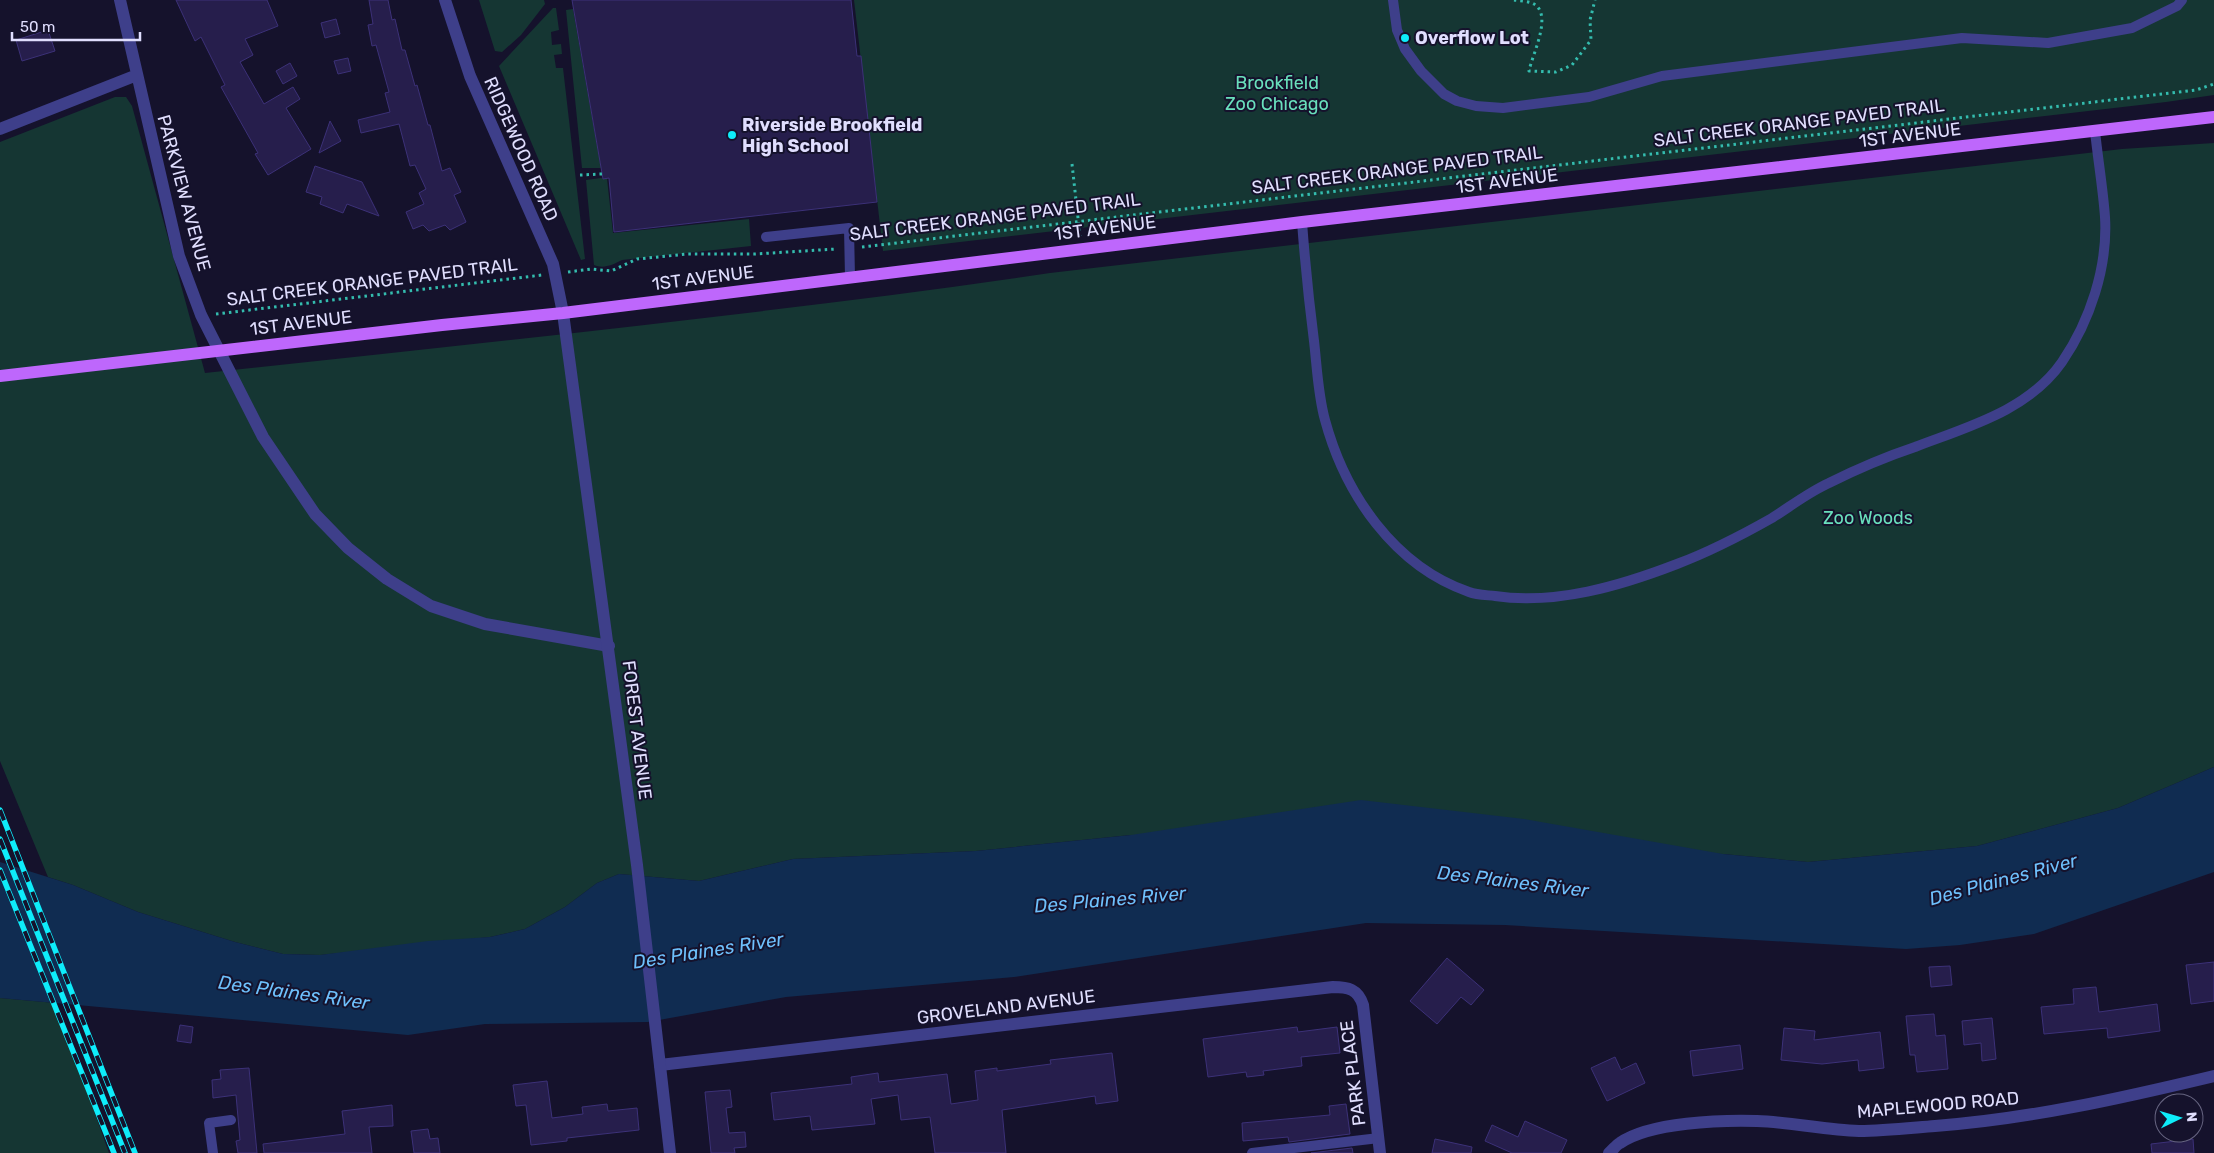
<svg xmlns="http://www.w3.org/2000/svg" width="2214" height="1153" font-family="Rubik,sans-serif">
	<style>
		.green { fill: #153633 }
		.water { fill: #102c51 }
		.building { fill: #261e4c; stroke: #3c3178 }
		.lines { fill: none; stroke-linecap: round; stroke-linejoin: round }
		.path { stroke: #34bcae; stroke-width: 3; stroke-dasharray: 2.5 4; stroke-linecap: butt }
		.service { stroke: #3e3f8a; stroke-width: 10 }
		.minor { stroke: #3e3f8a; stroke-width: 12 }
		.tertiary { stroke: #3e3f8a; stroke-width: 12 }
		.primary { stroke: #be67fc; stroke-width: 12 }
		.rail-casing { stroke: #0eecfa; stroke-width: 5.5 }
		.rail { stroke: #15122c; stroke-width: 4; stroke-dasharray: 11; stroke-linecap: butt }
		.poi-dot { fill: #0eecfa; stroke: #15122c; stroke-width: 2 }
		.labels { text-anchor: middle; stroke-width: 4; stroke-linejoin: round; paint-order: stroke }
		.poi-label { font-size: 18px; font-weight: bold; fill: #e0defe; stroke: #15122c; text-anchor: start }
		.park-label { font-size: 18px; fill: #69dfbc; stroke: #15122c }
		.street-label { font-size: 18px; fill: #e0defe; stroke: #15122c }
		.water-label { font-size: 19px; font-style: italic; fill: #6ec0fc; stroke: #15122c }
	</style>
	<rect width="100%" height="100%" fill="#15122c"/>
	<!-- green -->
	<path class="green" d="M479 0H544L545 4 521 35 502 52 495 51Z
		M854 0H2214V95L2166 102 883 251Z
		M553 8H556L559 30 551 32 552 45 561 44 562 54 554 55 556 68H563L585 259 581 260 499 66Z
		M573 9 601 168H582L566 10Z
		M115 97H126L132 106 205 373C487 342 770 314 1050 273L2122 149 2214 143V767L2118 808 1977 846 1808 862 1723 854 1131 835 976 851 793 859 699 881 619 874 597 883 565 907 525 929 490 937 320 955 283 954 235 942 138 912 73 885 48 877 0 761V142Z
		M601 178 607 179 613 233 749 219 751 246 622 260C612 265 604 269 594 265L586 180Z
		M0 998 56 1003 109 1153H0Z"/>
	<!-- water -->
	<path class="water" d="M2214 767V872L2034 934 1960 945 1906 949 1505 925 1366 923 1014 977 786 997 648 1022 485 1024 408 1035 0 998V862L73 885 138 912 235 942 283 954 320 955 428 941 490 937 525 929 565 907 597 883 619 874 699 881 793 859 976 851 1131 835 1361 800 1524 819 1723 854 1808 862 1977 846 2118 808Z"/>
	<!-- building -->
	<path class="building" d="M176 0H267L278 26 245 39 253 55 240 62 264 104 293 87 300 99 286 108 311 149 268 175 255 154 258 153 221 87 225 85 201 37 195 41Z
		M369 0H388L392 20 395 19 402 50H405L415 86 417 85 428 125H430L442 171 450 168 461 192 454 195 466 222 450 230 445 225 429 231 423 225 413 229 406 212 424 204 419 193 426 189 415 165 410 166 399 124 361 133 358 120 390 112 385 93 389 92 376 45 372 46 368 25 373 24Z
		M572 0H851L857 56H861L877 202 614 232 609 178 603 179Z
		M336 19 340 34 325 38 321 23Z
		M48 30 55 51 22 61 16 40Z
		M348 58 351 71 338 74 334 61Z
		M290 63 297 76 283 84 276 71Z
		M330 121 341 141 319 153Z
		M315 166 362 182 379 216 347 204 343 213 320 204 322 197 306 192Z
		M1447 958 1484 990 1471 1005 1461 997 1437 1024 1410 1001Z
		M2214 962V1001L2191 1004 2186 965Z
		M1950 966 1952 985 1931 987 1929 967Z
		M2096 987 2099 1012 2157 1004 2160 1031 2108 1038 2107 1028 2044 1034 2041 1007 2074 1004 2073 989Z
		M1934 1014 1936 1036 1945 1035 1948 1069 1917 1072 1915 1055H1910L1906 1016Z
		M1992 1018 1996 1059 1982 1061 1981 1043 1964 1045 1962 1021Z
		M180 1025 193 1027 191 1043 177 1041Z
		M1297 1027 1298 1032 1337 1027 1340 1053 1301 1057 1302 1066 1263 1071 1264 1075 1247 1077 1246 1072 1208 1077 1203 1039Z
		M1784 1028 1815 1031 1814 1040 1880 1032 1884 1068 1859 1071 1858 1060 1822 1064 1781 1060Z
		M1740 1045 1743 1069 1693 1076 1690 1051Z
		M1112 1053 1118 1101 1096 1104 1095 1096 1002 1110 1006 1153H935L930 1117 901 1120 898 1095 871 1099 875 1124 812 1130 810 1116 774 1120 771 1093 852 1084 851 1077 878 1073 879 1082 947 1074 951 1104 978 1100 975 1071 997 1068V1071L1051 1064 1050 1060Z
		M1615 1057 1621 1070 1636 1063 1645 1083 1607 1101 1591 1068Z
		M249 1068 257 1153H238L236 1141 240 1140 236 1095 213 1098 212 1080 221 1079 220 1070Z
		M547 1081 552 1118 583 1114 582 1107 607 1104 608 1111 637 1108 639 1130 567 1138V1141L531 1145 526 1105 516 1106 513 1085Z
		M730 1090 732 1107 726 1108 729 1133 745 1132 746 1147 734 1148 735 1153H711L705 1092Z
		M1346 1104 1350 1134 1289 1142 1288 1137 1243 1141 1242 1123 1330 1115 1329 1106Z
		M392 1105 393 1126 369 1127 372 1153H264L263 1144 345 1134 342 1111Z
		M1525 1121 1567 1140 1561 1153H1512L1485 1141 1492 1125 1518 1137Z
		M428 1129 430 1139 438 1138 440 1153H414L411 1131Z
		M1435 1139 1472 1147 1471 1153H1432Z
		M2193 1139 2194 1153H2152L2151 1144Z
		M1352 1148 1353 1153H1311Z"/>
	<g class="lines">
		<!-- path -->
		<path class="path" d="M1514 0C1520 1 1529 1 1534 4 1553 15 1532 55 1529 71L1556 72 1572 65 1591 40 1590 20 1595 0
			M1072 164 1080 236
			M580 175 602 174
			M862 247 2196 90 2214 84
			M568 272 591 269 611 271 637 259 688 254H755L836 249
			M216 314 542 275"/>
		<!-- service -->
		<path class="service" d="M1393 0 1397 30 1405 49 1421 71 1444 94 1457 101 1476 106 1503 108 1589 97 1662 76 1962 38 2048 43 2132 28 2177 6 2182 0
			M1302 222C1305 262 1309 302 1314 341 1317 367 1318 395 1325 420 1345 494 1394 566 1469 592 1477 595 1486 595 1495 596 1556 605 1620 586 1677 564 1709 552 1742 535 1772 518 1791 506 1809 492 1829 483 1857 469 1885 457 1915 447 1967 427 2028 411 2062 362 2090 321 2108 267 2105 217 2103 189 2098 160 2095 131
			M766 237 849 228 850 277
			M213 1153 209 1123 231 1120
			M1252 1153 1379 1138"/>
		<!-- minor -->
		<path class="minor" d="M120 0 179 256 201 315 263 437 315 514 348 548 387 579 431 606 485 624 609 646
			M0 129 137 75
			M660 1065 1333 987C1348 987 1358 989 1363 1005L1380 1153
			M1609 1153C1613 1150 1616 1145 1620 1143 1650 1122 1722 1120 1757 1121 1791 1122 1825 1130 1859 1131 1884 1131 1910 1128 1935 1126 2029 1119 2122 1098 2214 1076"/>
		<!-- tertiary -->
		<path class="tertiary" d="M445 0 470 76 553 264 563 313 637 865 670 1153"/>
		<!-- primary -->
		<path class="primary" d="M0 376 442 325 563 313 1302 222 2214 117"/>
		<!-- rail casing -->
		<g class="rail-casing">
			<path id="rail" d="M0 810 135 1153
				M0 839 125 1153
				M0 870 114 1153"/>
		</g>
		<!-- rail -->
		<use href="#rail" class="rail"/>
	</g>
	<!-- markers -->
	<g class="poi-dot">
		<circle cx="1405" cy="38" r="5"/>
		<circle cx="732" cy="135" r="5"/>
	</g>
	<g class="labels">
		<!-- poi labels -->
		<g class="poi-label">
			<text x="1415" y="44">Overflow Lot</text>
			<text x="742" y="131">Riverside Brookfield<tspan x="742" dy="21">High School</tspan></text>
		</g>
		<!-- park labels -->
		<g class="park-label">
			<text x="1277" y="89">Brookfield<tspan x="1277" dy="21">Zoo Chicago</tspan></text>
			<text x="1868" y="524">Zoo Woods</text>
		</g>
		<!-- street labels -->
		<g class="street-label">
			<text transform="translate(1799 123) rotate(-7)" y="6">SALT CREEK ORANGE PAVED TRAIL</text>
			<text transform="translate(1910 135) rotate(-7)" y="6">1ST AVENUE</text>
			<text transform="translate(521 149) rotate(66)" y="6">RIDGEWOOD ROAD</text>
			<text transform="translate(1397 170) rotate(-7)" y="6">SALT CREEK ORANGE PAVED TRAIL</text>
			<text transform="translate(1507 181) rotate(-7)" y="6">1ST AVENUE</text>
			<text transform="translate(184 193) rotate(75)" y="6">PARKVIEW AVENUE</text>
			<text transform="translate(995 217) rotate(-7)" y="6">SALT CREEK ORANGE PAVED TRAIL</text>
			<text transform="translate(1105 228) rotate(-7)" y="6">1ST AVENUE</text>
			<text transform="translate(703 278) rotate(-7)" y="6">1ST AVENUE</text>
			<text transform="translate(372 282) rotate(-7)" y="6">SALT CREEK ORANGE PAVED TRAIL</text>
			<text transform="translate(301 323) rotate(-7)" y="6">1ST AVENUE</text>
			<text transform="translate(637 730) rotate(83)" y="6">FOREST AVENUE</text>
			<text transform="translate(1006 1007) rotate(-7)" y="6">GROVELAND AVENUE</text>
			<text transform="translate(1353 1073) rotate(-97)" y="6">PARK PLACE</text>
			<text transform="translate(1938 1105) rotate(-5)" y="6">MAPLEWOOD ROAD</text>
		</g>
		<!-- water labels -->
		<g class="water-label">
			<text transform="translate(2003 879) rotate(-15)" y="7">Des Plaines River</text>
			<text transform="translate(1513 881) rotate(7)" y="7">Des Plaines River</text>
			<text transform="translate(1110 899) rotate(-5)" y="7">Des Plaines River</text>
			<text transform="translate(708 950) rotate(-9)" y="7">Des Plaines River</text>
			<text transform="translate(294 992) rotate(8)" y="7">Des Plaines River</text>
		</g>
	</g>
	<!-- north arrow -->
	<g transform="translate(2179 1118) rotate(85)"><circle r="24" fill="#15122c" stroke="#666480"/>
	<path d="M0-4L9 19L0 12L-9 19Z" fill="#0eecfa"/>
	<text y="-8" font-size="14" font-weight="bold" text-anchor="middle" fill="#e0defe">N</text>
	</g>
	<!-- scale -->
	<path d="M12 32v8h128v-8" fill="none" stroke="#e0defe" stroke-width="2.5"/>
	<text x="20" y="32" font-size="15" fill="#e0defe" stroke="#15122c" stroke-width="4" paint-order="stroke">50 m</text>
</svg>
